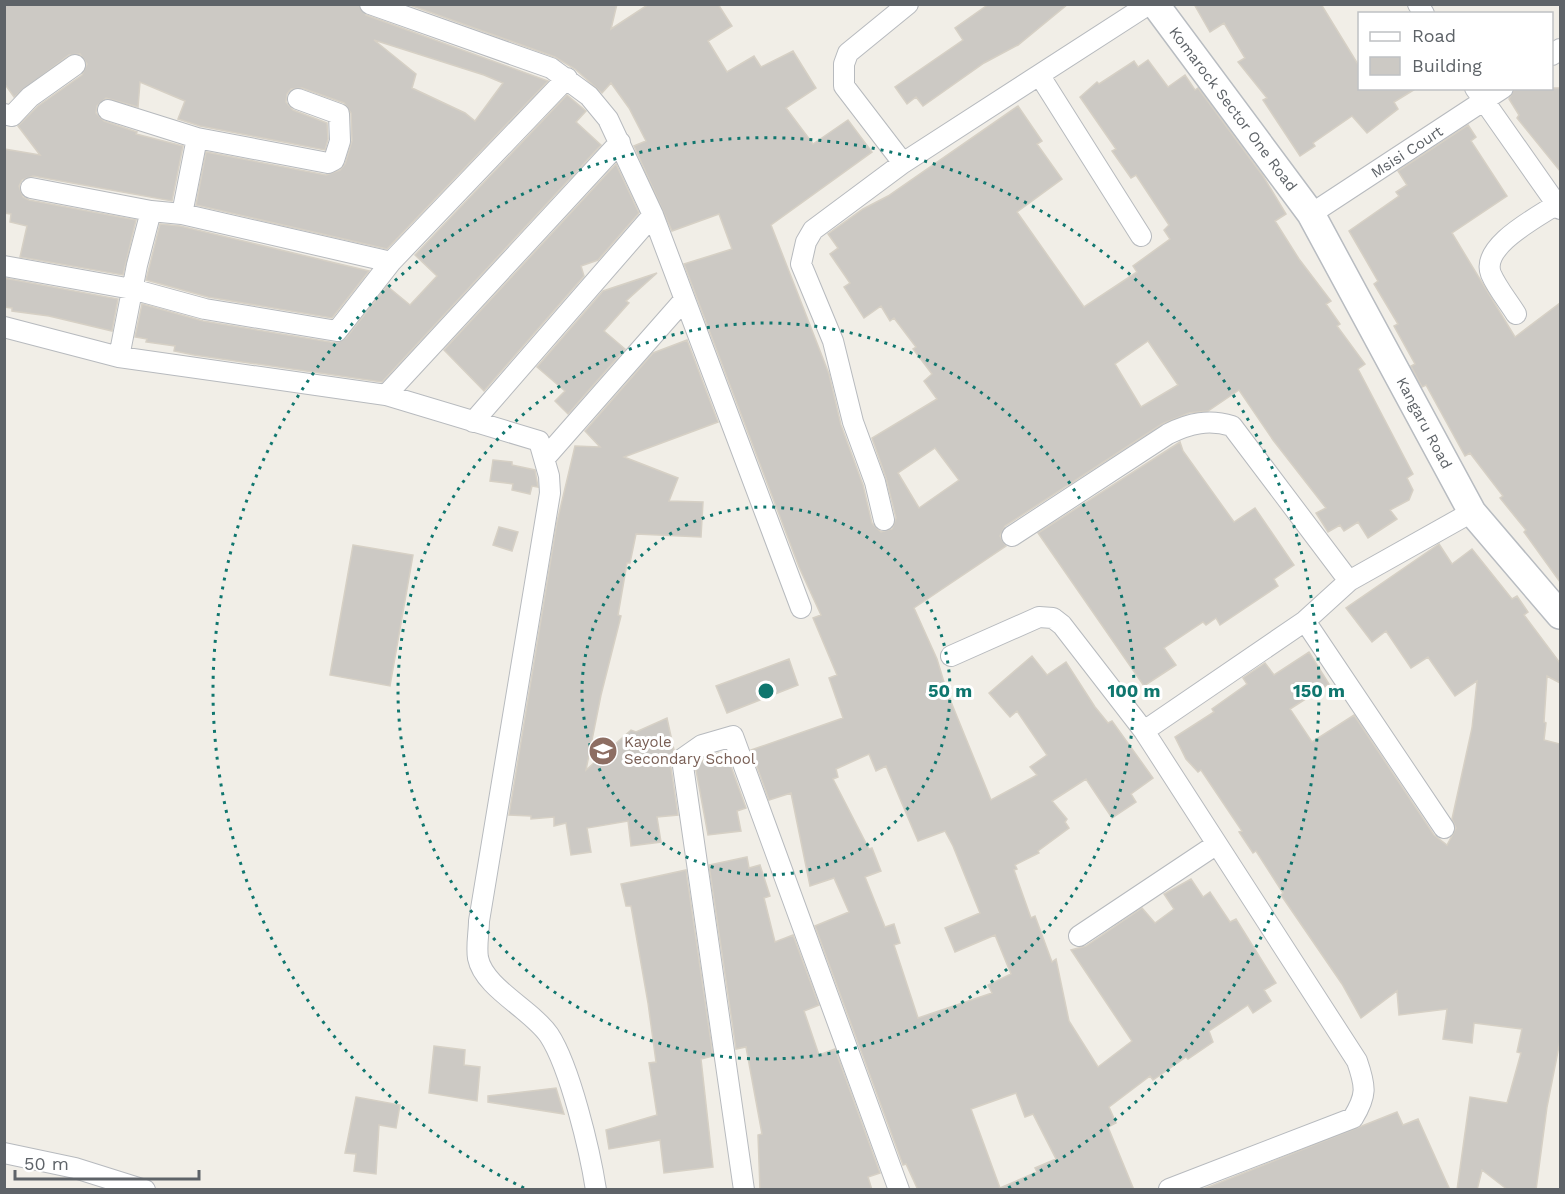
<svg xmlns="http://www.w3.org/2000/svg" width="1565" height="1194" font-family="'Work Sans',sans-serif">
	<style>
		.building { fill: #ccc9c4; stroke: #d6d0c5; stroke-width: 1.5; fill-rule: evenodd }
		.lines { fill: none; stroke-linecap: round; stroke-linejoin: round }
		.street-casing { stroke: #b7babe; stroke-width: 22 }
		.secondary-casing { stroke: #b8bcc1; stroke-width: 30 }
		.street { stroke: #fff; stroke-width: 20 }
		.secondary { stroke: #fff; stroke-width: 27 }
		.ring { fill: none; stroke: #0f766e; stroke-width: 3; stroke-dasharray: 3 6 }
		.labels { text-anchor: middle; stroke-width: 6; stroke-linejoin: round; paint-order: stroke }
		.street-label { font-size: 15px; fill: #5e6368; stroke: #fff }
		.education-label { font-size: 15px; fill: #785e54; stroke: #fff; text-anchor: start }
		.centre { fill: #0f766e; stroke: #fff; stroke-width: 3 }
		.ring-label { font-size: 18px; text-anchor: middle; font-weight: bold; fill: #0f766e; stroke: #fff; stroke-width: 6; stroke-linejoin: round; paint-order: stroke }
	</style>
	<rect width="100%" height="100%" fill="#f1eee7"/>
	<!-- building -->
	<path class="building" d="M4 4H358L366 15 548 81 387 249 196 205 206 152 326 175 340 170 345 164 352 141 351 113 344 103 302 88 291 89 287 94 286 102 293 110 327 123 328 139 325 150 200 126 178 119 185 101 140 82 138 107 106 98 97 106 96 113 104 121 137 132 136 134 183 146 172 201 33 176 22 180 19 186 23 197 29 200 136 220 123 275 20 257 27 226 10 222 11 214 4 213V149L40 155 18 126 38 106 82 75 87 64 80 54 69 55 14 97 4 83ZM374 40 484 75 503 83 475 121 465 113 412 88 416 74Z
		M407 4H617L611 29 649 4H718L732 26 708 41 727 72 754 56 761 67 793 51 816 88 786 108 813 144 848 120 872 152 771 225 829 374 841 425 863 485 872 523 881 532 892 529 896 518 886 478 872 438 937 399 924 381 932 374 913 349 916 347 894 318 890 321 881 306 864 318 844 287 850 283 830 254 838 248 828 234 863 209 888 196 1018 106 1042 141 1037 144 1062 179 1017 212 1084 307 1137 272 1133 266 1170 239 1164 230 1169 225 1136 175 1131 178 1112 151 1116 149 1080 97 1097 82 1099 84 1134 61 1138 67 1148 60 1168 87 1185 75 1195 90 1198 88 1263 176 1286 214 1275 221 1299 259 1331 301 1326 304 1340 324 1337 326 1365 364 1358 369 1413 474 1407 478 1413 490 1409 500 1390 510 1397 519 1368 538 1358 522 1344 531 1340 525 1328 532 1316 513 1326 508 1273 440 1239 390 1208 411 1189 413 1162 424 1005 526 1000 536 1006 546 914 608 937 659 947 692 991 800 1037 775 1030 767 1047 755 1017 711 1010 717 989 693 1032 656 1047 675 1066 662 1095 707 1108 723 1112 721 1153 778 1131 794 1136 802 1112 818 1086 779 1052 801 1067 819 1065 822 1069 828 1038 851 1039 853 1015 865 1017 869 1014 870 1031 918 1035 916 1052 962 1056 959 1069 1021 1098 1067 1132 1041 1071 950 1086 946 1142 908 1155 923 1174 909 1164 894 1191 879 1203 897 1210 892 1230 922 1236 919 1276 983 1264 990 1271 1001 1253 1013 1248 1005 1209 1031 1213 1042 1188 1059 1186 1057 1153 1080 1150 1076 1109 1107 1116 1123 1108 1127 1134 1190H918L906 1164 903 1165 815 926 849 912 834 878 810 886 791 793 769 800 751 750 843 718 829 678 837 675 813 618 821 615 799 567 684 264 732 249 719 214 672 231 634 146 646 141 629 108 611 83 602 93 575 69 555 57ZM1148 341 1178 385 1141 407 1115 364ZM935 448 959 480 919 508 898 473ZM869 754 876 771 886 766 918 841 945 831 953 846 980 913 945 928 955 952 995 935 1011 974 988 985 992 993 918 1018 894 945 900 943 894 924 885 927 865 877 881 871 872 848 869 849 833 779 838 777 836 769ZM1016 1093 1025 1117 1033 1114 1056 1159 1035 1168 1037 1172 1000 1188 971 1109Z
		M989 4H1068L1018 45 984 63 923 106 916 97 907 104 895 87 963 40 955 28Z
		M1194 4H1321L1359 66V88H1417L1394 102 1398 109 1367 133 1352 116 1313 143 1315 146 1300 156 1263 100 1267 98 1238 62 1245 58 1224 23 1210 32Z
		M1515 88H1560V171L1517 118 1519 115 1509 99Z
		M567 95 586 111 576 122 601 145 382 382 194 355 174 351 175 346 146 342 147 339 135 337 142 304 203 321 336 343 346 338 387 286 410 305 437 276 415 255Z
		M1468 125 1476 137 1471 141 1507 196 1452 233 1515 337 1560 303V582L1524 532 1526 530 1500 498 1503 496 1470 453 1465 456 1426 385 1422 387 1411 366 1415 364 1394 326 1398 324 1374 284 1378 281 1349 231 1399 196 1396 192 1407 185 1398 171Z
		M616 164 639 213 598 260 581 266 584 276 484 391 444 350Z
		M160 224 180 226 369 271 332 318 208 297 146 280Z
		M657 273 626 301 629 303 604 331 625 349 568 414 555 401 565 391 537 367 603 291Z
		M4 278 118 299 112 331 49 316 12 311V308L4 307Z
		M687 340 718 422 624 457 678 478 669 501 703 502 701 537 636 534 630 563H627L618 615 621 616 601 695 586 770 631 730 636 732 667 718 674 750 670 761 678 815 657 817 661 842 631 846 628 821 587 828 591 852 571 855 566 823 554 826V817L531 819V816L509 815 557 522 575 446 600 447 585 431 653 353Z
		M1180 442 1183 451 1234 522 1255 508 1294 565 1274 579 1278 586 1220 625 1216 618 1206 625 1203 622 1164 648 1176 665 1144 686 1038 533Z
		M493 460 512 462V465L535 470 538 487 532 486 530 494 512 490 513 484 490 481Z
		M499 527 518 532 512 551 493 545Z
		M1439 544 1452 564 1472 549 1512 599 1517 596 1528 612 1524 615 1560 663V683L1547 676 1544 722 1546 723 1544 740 1560 744V1041L1547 1107 1536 1190H1508L1482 1170 1477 1190H1457L1470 1097 1507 1103 1521 1053 1517 1052 1522 1029 1474 1023 1472 1043 1443 1039 1447 1009 1399 1015 1397 991 1361 1018 1342 984 1281 895 1283 893 1256 851 1253 853 1239 832 1242 831 1201 770 1198 772 1186 759 1175 737 1214 712 1212 709 1247 684 1243 678 1265 663 1274 675 1309 652 1329 684 1290 709 1312 742 1354 715 1434 835 1447 845 1456 828 1452 819 1472 728 1477 681 1455 696 1428 657 1411 668 1386 631 1372 642 1346 608Z
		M353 545 413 555 390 686 330 675Z
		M789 659 798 685 727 713 716 686Z
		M718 753 720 761 728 758 746 808 737 811 741 831 708 835 695 765Z
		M747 857 749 868 760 865 770 896 764 898 775 942 793 935 819 1005 804 1011 819 1055 835 1049 880 1173 868 1177 872 1190H760L758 1135 762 1134 746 1047 736 1049 709 865Z
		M686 870 713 1056 701 1059 713 1167 664 1173 660 1140 609 1149 606 1130 657 1115 649 1063 656 1062 648 1003 631 906H626L621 884Z
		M434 1046 465 1050 464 1065 480 1067 477 1101 429 1093Z
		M556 1088 564 1114 488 1102V1096Z
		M356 1097 400 1105 396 1128 379 1125 376 1174 354 1171 356 1154 345 1153Z
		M1397 1112 1403 1125 1418 1119 1450 1190H1201Z"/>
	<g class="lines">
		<!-- street casing -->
		<g class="street-casing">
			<path id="street" d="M370 4 551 68 589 96 608 119 653 215 801 608
				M1418 4 1424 14
				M1552 55 1560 49
				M1040 76 1141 236
				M1475 88 1560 209
				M108 110 197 138
				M4 114 12 116 30 97 75 65
				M903 163 844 86V64L848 53 908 4
				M31 188 151 211 137 265 119 357
				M151 211 182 214 391 262 567 78
				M182 214 197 138 328 163 334 160 340 141 339 114 298 99
				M1311 214 1503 88
				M4 266 132 289 205 309 337 331 391 262
				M1516 314C1508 301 1497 288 1491 274 1480 246 1538 217 1557 204
				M4 327 119 357 386 395 539 441 549 476 550 493 479 921C479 932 476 946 478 958 484 988 531 1009 549 1035 570 1067 590 1151 596 1190
				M386 395 620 142
				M473 422 653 215
				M545 458 684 300
				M884 520 875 482 853 422 833 341 801 264 806 242 813 230 903 163 1149 4
				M1012 536 1168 434C1190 423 1209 419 1232 426L1349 581
				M1305 621 1444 828
				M951 656 1039 617 1053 618 1062 625 1144 731 1357 1061C1366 1087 1367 1095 1353 1118L1169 1189
				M1144 731 1305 621 1349 581 1472 512
				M1079 936 1217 844
				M4 1153 75 1168 145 1190
				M744 1190 682 759 702 745 733 736 899 1190"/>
		</g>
		<!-- secondary casing -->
		<g class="secondary-casing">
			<path id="secondary" d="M1155 4 1311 214 1472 512 1560 615"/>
		</g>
		<!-- street -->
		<use href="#street" class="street"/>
		<!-- secondary -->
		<use href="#secondary" class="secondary"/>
	</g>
	<!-- distance rings -->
	<g class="ring">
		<circle cx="766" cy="691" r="184"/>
		<circle cx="766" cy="691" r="368"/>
		<path d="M524 1188A553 553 0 1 1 1008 1188"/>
	</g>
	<!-- icons -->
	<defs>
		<g id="school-disc" transform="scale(1.5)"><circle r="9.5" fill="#8d6e63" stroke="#fff"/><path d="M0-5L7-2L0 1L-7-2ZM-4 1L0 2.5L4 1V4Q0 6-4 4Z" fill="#fff"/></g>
	</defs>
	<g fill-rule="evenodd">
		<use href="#school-disc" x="603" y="751"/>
	</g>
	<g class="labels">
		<!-- street labels -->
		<g class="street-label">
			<text transform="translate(1233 109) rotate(53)" y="5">Komarock Sector One Road</text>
			<text transform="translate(1407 152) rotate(-33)" y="5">Msisi Court</text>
			<text transform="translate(1424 423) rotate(62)" y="5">Kangaru Road</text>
		</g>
		<!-- education labels -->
		<g class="education-label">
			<text x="624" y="747">Kayole<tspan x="624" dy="17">Secondary School</tspan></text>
		</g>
	</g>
	<circle cx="766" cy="691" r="9" class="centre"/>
	<g class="ring-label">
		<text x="950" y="697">50 m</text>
		<text x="1134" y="697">100 m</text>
		<text x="1319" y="697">150 m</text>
	</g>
	<!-- border -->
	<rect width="1565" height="1194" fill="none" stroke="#5e6368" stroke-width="12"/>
	<!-- legend -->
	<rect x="1358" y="12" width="195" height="78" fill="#ffffff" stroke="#bfc1c3" stroke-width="1.5"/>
	<rect x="1370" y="32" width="30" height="9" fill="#ffffff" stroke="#bfc1c3" stroke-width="1.5"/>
	<text x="1412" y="42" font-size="18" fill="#5e6368">Road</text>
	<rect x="1370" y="57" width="30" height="18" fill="#ccc9c4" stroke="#bfc1c3" stroke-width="1.5"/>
	<text x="1412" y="72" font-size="18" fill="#5e6368">Building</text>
	<!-- scale -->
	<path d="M15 1170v9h184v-9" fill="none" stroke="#5e6368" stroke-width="3"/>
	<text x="24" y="1170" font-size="18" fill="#5e6368" stroke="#ffffff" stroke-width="4.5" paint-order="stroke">50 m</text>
</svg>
